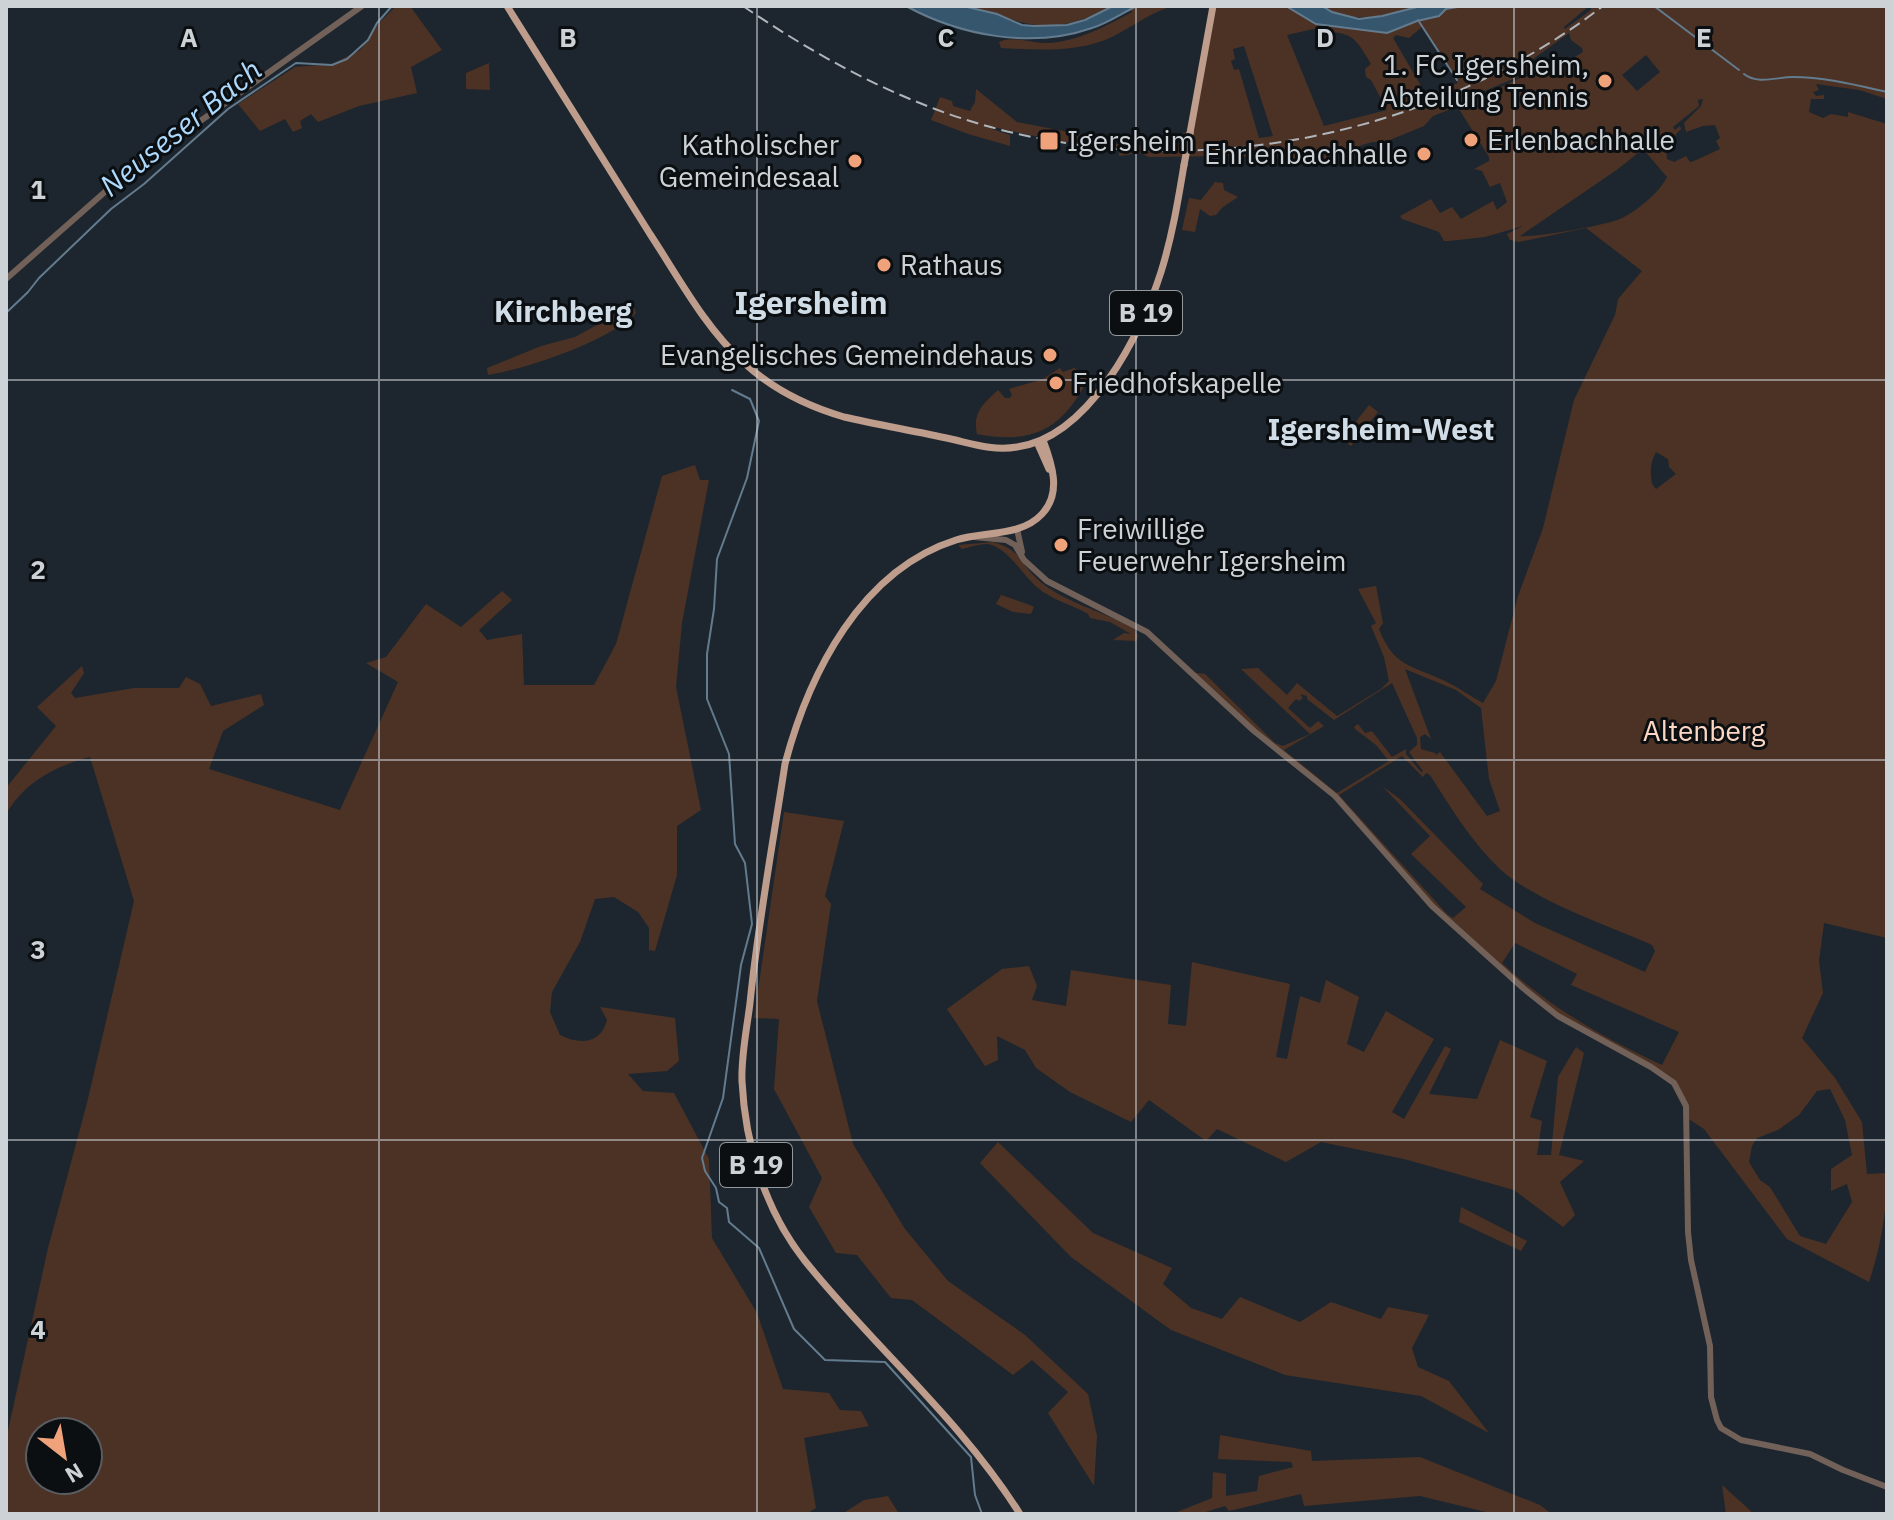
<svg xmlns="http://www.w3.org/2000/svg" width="1893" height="1520" font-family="'IBM Plex Sans',sans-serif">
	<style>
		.green { fill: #4c3224; fill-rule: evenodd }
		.water { fill: #36566e; stroke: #637b8e; stroke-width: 2 }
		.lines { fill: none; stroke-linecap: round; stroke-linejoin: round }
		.stream { stroke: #637b8e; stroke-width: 2 }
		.minor { stroke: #726159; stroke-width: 6 }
		.major { stroke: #be9d8c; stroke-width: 7 }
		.rail { stroke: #b0b5bb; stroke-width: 2; stroke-dasharray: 12 6; stroke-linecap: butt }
		.major-bridge { stroke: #be9d8c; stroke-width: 7 }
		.grid { fill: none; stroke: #cdd2d7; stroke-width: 2; stroke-opacity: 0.55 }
		.poi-dot { fill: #f0a27a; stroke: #0b0f12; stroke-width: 3 }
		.labels { text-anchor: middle; stroke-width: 6; stroke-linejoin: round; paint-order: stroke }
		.shield { fill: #0b0f12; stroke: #93989c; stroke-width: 2 }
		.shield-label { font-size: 26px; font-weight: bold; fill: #cdd2d7 }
		.poi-label { font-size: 28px; fill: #cdd2d7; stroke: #0b0f12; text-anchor: start }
		.park-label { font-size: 28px; fill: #fed7c4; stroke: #0b0f12 }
		.water-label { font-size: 30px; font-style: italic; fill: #add9fd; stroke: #0b0f12 }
		.neighbourhood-label { font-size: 30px; font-weight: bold; fill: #d0dce6; stroke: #0b0f12 }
		.quarter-label { font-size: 32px; font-weight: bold; fill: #d0dce6; stroke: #0b0f12 }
		.grid-label { font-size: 26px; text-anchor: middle; font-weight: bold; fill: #cdd2d7; stroke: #0b0f12; stroke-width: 6; stroke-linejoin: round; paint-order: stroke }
	</style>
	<rect width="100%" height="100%" fill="#1d262e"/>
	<!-- green -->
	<path class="green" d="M396 6H410L442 50 411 67 417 93 359 106 318 122 311 114 300 121 302 128 293 132 285 119 260 131 238 104 295 67 332 64 360 50 379 23Z
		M964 6H1113C1072 27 1043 33 1000 15 989 11 975 10 964 6Z
		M1137 6H1173C1151 12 1132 27 1112 37 1077 53 1039 50 1001 48L999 42C1014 35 1032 44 1049 43 1079 41 1106 26 1132 12L1131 9Z
		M1213 6H1286L1316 24 1387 33 1417 21 1439 16 1446 9 1463 6H1589L1564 27 1565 29 1591 10V6H1887V99L1859 90 1816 84 1819 90 1813 92 1816 96 1824 95V99H1811L1809 112 1823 118 1831 114 1848 117V112L1887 124V938L1824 923 1819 961 1823 993 1802 1038 1835 1078 1862 1122 1867 1174 1887 1173C1887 1211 1881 1246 1869 1282L1787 1239 1704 1129 1687 1118 1686 1106 1674 1083 1558 1016 1432 906 1357 818 1190 672 1205 674 1275 743 1283 746 1310 734 1241 669 1258 668 1287 695 1297 683 1337 716 1381 689 1389 681 1384 657 1371 626 1376 623 1358 589 1376 586 1383 623 1379 629C1394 667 1411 665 1445 681 1458 687 1470 696 1483 703L1496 681 1518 596 1543 528 1574 400 1615 315 1618 299 1642 271 1586 228 1519 242 1510 240 1507 234 1523 226 1485 237 1449 241H1444L1439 232 1402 219 1400 216 1431 199 1440 213 1452 207 1461 219 1493 201 1497 210 1507 202 1500 183 1490 187 1482 171 1474 169 1489 161V157L1459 109 1456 107 1433 116 1424 126 1385 142H1372L1343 151 1339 149 1332 164 1315 159 1224 156 1149 157 1140 153 1119 156V148L1058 141 993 127 992 129 1010 135V146L968 134 931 120 940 97 952 101 953 106 970 111 975 102 976 89 1017 122 1084 135 1113 138 1114 144 1141 145 1142 140 1180 143 1183 133H1189ZM1422 27 1458 83 1427 96 1393 38 1396 35 1409 38ZM1313 29C1350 35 1352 30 1371 64L1365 69 1366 77 1371 80 1387 110 1324 126 1287 35ZM1569 33 1571 40 1582 48 1583 52 1549 73 1524 76 1476 99 1475 95 1525 74 1530 65 1529 62ZM1244 46 1273 136 1259 138 1239 69 1234 70 1231 61 1235 59 1233 49ZM1646 55 1660 72 1637 91 1622 75ZM1703 99 1701 106 1684 123 1686 132 1703 126 1715 125 1720 138 1716 141 1720 149 1694 161 1690 162 1686 156 1674 162 1667 159 1666 151 1673 147 1676 134 1681 129 1680 126 1675 130 1673 127 1699 106 1698 100ZM1643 149 1667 177C1660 192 1636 212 1620 219 1606 225 1535 238 1520 236L1618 169ZM1656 452 1668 459 1669 467 1676 474 1656 489 1652 484C1650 471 1650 463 1656 452ZM1405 669 1456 690 1481 708 1489 779 1500 811 1487 816 1440 752 1436 755 1435 753 1421 749 1420 737 1425 734 1431 739ZM1392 683 1417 738V745L1409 752 1423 771 1421 772 1406 754V749L1392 757 1372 731 1365 733 1358 724 1354 727 1355 729 1376 745 1389 761 1337 793 1284 750 1324 726 1318 721 1310 728 1288 708 1296 699 1299 701 1303 698 1300 694 1307 696V699L1334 720ZM1402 756 1423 777 1426 773 1430 775C1451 808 1472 843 1501 870 1537 902 1607 925 1652 945L1655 951 1645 972 1535 923 1480 889 1483 884 1472 873 1400 799 1382 786 1430 836 1411 854 1466 907 1453 918 1447 914 1339 795ZM1515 943 1577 974 1571 985 1679 1032 1662 1065C1604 1038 1549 1007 1502 963ZM1830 1089 1845 1120 1852 1155 1831 1169V1191L1847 1184 1852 1202 1826 1244 1800 1236 1770 1187 1760 1180 1749 1162 1752 1146 1757 1138 1778 1130 1799 1115 1817 1091Z
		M1322 6H1421C1388 15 1354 26 1322 6Z
		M489 63 490 90 466 89V73Z
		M1215 182 1223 183 1224 190 1238 197 1223 207 1216 215 1210 216 1200 209 1195 232 1182 230 1189 198 1201 200Z
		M633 305 636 313C610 341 526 369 488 375L487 368 541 346 575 337Z
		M1060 368 1063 372 1074 368 1089 377C1063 428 1035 445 977 434 972 413 984 403 998 390L1005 398H1010L1012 395 1009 389 1043 379Z
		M1369 405 1378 412 1351 446 1342 439Z
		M695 465 700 480H709L682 623 676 687 701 810 677 826V875L655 951 649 950V928L638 912 614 897 595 899 580 942 552 992 550 1012 560 1035C580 1045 601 1044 607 1020L600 1007 675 1018 679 1061 667 1071 628 1074 643 1091 674 1093 709 1159 712 1238 757 1313 783 1389 829 1393 840 1410 861 1411 869 1426 804 1438 816 1508 806 1514H6V1440L48 1248 87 1103 134 901 90 757C55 766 25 782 6 814V788L56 726 37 707 82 666 84 673 71 693 75 698 134 688H179L186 677 200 684 211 706 261 694 264 705 223 731 209 769 340 810 398 682 366 663 386 657 426 604 461 627 502 591 512 600 479 630 487 640 522 634 524 685H594L616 644 662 476ZM40 1432H88V1480H40Z
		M993 542C1022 551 1016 558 1035 577 1062 603 1102 610 1134 629L1138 635 1137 641 1113 640 1124 633 1131 634 1110 622 1090 618 1088 614C1073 605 1052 600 1038 588 1023 576 1007 546 987 544 980 544 970 547 962 549L958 545Z
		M1001 595 1030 605 1034 607 1031 614 1013 612 996 604Z
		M784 812 844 821 825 896 831 904 817 1001 853 1144 905 1229 948 1281 1025 1335 1088 1394 1097 1436 1094 1486 1048 1413 1068 1392 1032 1360 1013 1375 912 1300 891 1298 857 1255 836 1253 809 1207 822 1178 774 1089 779 1019 754 1018Z
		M1192 962 1290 984 1276 1057 1287 1059 1300 996 1320 1003 1326 980 1359 997 1347 1044 1364 1052 1386 1011 1434 1039 1392 1112 1404 1119 1445 1046 1451 1049 1429 1094 1477 1099 1500 1040 1547 1061 1530 1117 1542 1121 1537 1155H1551L1558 1077 1576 1047 1584 1053 1559 1155 1584 1161 1560 1182 1575 1215 1563 1227 1514 1190 1404 1159 1321 1142 1286 1162 1217 1129 1206 1141 1149 1100 1131 1122 1070 1092 1036 1068 1025 1050 997 1036 998 1060 985 1066 947 1009 1002 969 1029 966 1037 986 1032 1000 1066 1006 1071 970 1171 985 1168 1024 1186 1026Z
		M998 1142 1093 1233 1172 1268 1163 1284 1191 1308 1222 1319 1240 1297 1300 1322 1331 1302 1381 1319 1388 1307 1429 1315 1412 1348 1418 1367 1449 1381 1489 1433 1421 1396 1285 1375 1171 1330 1071 1257 980 1163Z
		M1461 1207 1527 1241 1521 1251 1459 1222Z
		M1220 1435 1311 1451 1312 1461 1420 1457 1540 1505 1552 1514H1494L1420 1496 1304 1506 1301 1494 1229 1511 1225 1506 1199 1514H1172L1212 1498 1213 1472 1226 1474V1496L1257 1491 1259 1476 1293 1467 1291 1462 1218 1459Z
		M1722 1485 1751 1511 1750 1514H1726Z
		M888 1496 899 1514H842L864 1500Z"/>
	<!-- water -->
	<path class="water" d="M906 6H963L997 14 1022 25 1034 26 1067 25 1085 20 1113 6H1137C1122 13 1108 23 1092 28 1032 49 961 36 906 6Z
		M1286 6H1322L1332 12 1359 19 1382 16 1421 6H1463L1446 9 1439 16 1417 21 1387 33 1316 24Z"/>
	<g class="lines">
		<!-- stream -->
		<path class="stream" d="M1654 6 1739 70
			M1418 20 1457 80
			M1744 74C1758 85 1777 77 1793 77 1825 77 1856 85 1887 92
			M6 313 28 292 39 278 111 209 144 184 228 109 296 63 332 65 347 59 368 40 377 23 392 6
			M732 390 750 399 759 421 747 478 717 559 714 609 707 654V699L729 754 735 844 745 863 752 924 741 965 723 1098 702 1158 705 1171 716 1188 719 1202 727 1208 729 1222 759 1248 794 1329 825 1360 885 1362 971 1457 975 1495 982 1514"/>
		<!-- minor -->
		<path class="minor" d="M6 279 123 176 362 6
			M1017 529 1022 552
			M974 537 1006 540 1015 545 1024 560 1047 581 1147 632 1254 731 1335 796 1432 906 1523 988 1558 1016 1651 1067 1674 1083 1686 1106 1688 1232 1691 1260 1710 1346 1711 1397 1717 1420 1721 1428 1741 1440 1810 1454 1843 1470 1887 1487"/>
		<!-- major -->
		<path class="major" d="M507 6C554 82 602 158 650 234 679 278 704 326 743 362 772 389 806 406 844 417 879 425 915 431 951 439 973 444 994 451 1017 447 1089 437 1141 335 1161 272 1172 237 1178 201 1184 165
			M1190 133 1213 6
			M1037 442 1049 469
			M1020 1514C961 1420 875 1348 805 1261 765 1211 745 1144 742 1081 741 1056 747 1028 750 1003 758 923 773 843 785 764 809 673 861 570 956 540 984 531 1021 537 1042 514 1062 493 1052 464 1043 440"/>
		<!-- rail -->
		<path class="rail" d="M743 6C803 47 866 83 935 109 1155 192 1418 148 1603 6"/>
		<!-- major-bridge -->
		<path class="major-bridge" d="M1184 165 1190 133"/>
	</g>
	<!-- grid -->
	<path class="grid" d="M379 6V1514M757 6V1514M1136 6V1514M1514 6V1514M6 380H1887M6 760H1887M6 1140H1887"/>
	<!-- markers -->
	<g class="poi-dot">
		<circle cx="1605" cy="81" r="8"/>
		<circle cx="1471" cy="140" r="8"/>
		<rect x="1039" y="131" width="20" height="20" rx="4"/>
		<circle cx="1424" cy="154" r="8"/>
		<circle cx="855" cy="161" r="8"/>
		<circle cx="884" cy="265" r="8"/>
		<circle cx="1050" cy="355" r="8"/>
		<circle cx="1056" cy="383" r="8"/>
		<circle cx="1061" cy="545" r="8"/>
	</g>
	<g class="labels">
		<!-- shield labels -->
		<g class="shield">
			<rect x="1110" y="291" width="72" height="44" rx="6"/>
			<rect x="720" y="1143" width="72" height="44" rx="6"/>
		</g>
		<g class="shield-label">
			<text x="1146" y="322">B 19</text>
			<text x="756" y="1174">B 19</text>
		</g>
		<!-- poi labels -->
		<g class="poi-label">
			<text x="1589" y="75" text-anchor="end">1. FC Igersheim,<tspan x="1589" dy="32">Abteilung Tennis</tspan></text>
			<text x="1487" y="150">Erlenbachhalle</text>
			<text x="1067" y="151">Igersheim</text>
			<text x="839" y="155" text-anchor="end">Katholischer<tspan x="839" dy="32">Gemeindesaal</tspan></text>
			<text x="1408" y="164" text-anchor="end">Ehrlenbachhalle</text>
			<text x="900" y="275">Rathaus</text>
			<text x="1034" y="365" text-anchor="end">Evangelisches Gemeindehaus</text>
			<text x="1072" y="393">Friedhofskapelle</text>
			<text x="1077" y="539">Freiwillige<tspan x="1077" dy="32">Feuerwehr Igersheim</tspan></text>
		</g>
		<!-- park labels -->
		<g class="park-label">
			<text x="1704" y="741">Altenberg</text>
		</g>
		<!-- water labels -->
		<g class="water-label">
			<text transform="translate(181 128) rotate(-39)" y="10">Neuseser Bach</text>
		</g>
		<!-- neighbourhood labels -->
		<g class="neighbourhood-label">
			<text x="563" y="322">Kirchberg</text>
			<text x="1381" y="440">Igersheim-West</text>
		</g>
		<!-- quarter labels -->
		<g class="quarter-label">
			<text x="811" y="314">Igersheim</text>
		</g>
	</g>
	<g class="grid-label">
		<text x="189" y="47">A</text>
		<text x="568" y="47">B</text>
		<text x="946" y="47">C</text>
		<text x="1325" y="47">D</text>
		<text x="1704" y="47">E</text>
		<text x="38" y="199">1</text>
		<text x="38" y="579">2</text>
		<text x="38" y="959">3</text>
		<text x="38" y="1339">4</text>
	</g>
	<!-- border -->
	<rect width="1893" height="1520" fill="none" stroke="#cdd2d7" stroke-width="16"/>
	<!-- north arrow -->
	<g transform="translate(64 1456) rotate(149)"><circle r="38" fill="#0b0f12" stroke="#595d61" stroke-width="2"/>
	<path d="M0-6L14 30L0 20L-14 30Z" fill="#f0a27a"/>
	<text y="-12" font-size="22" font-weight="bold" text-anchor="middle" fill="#cdd2d7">N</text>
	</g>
</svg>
